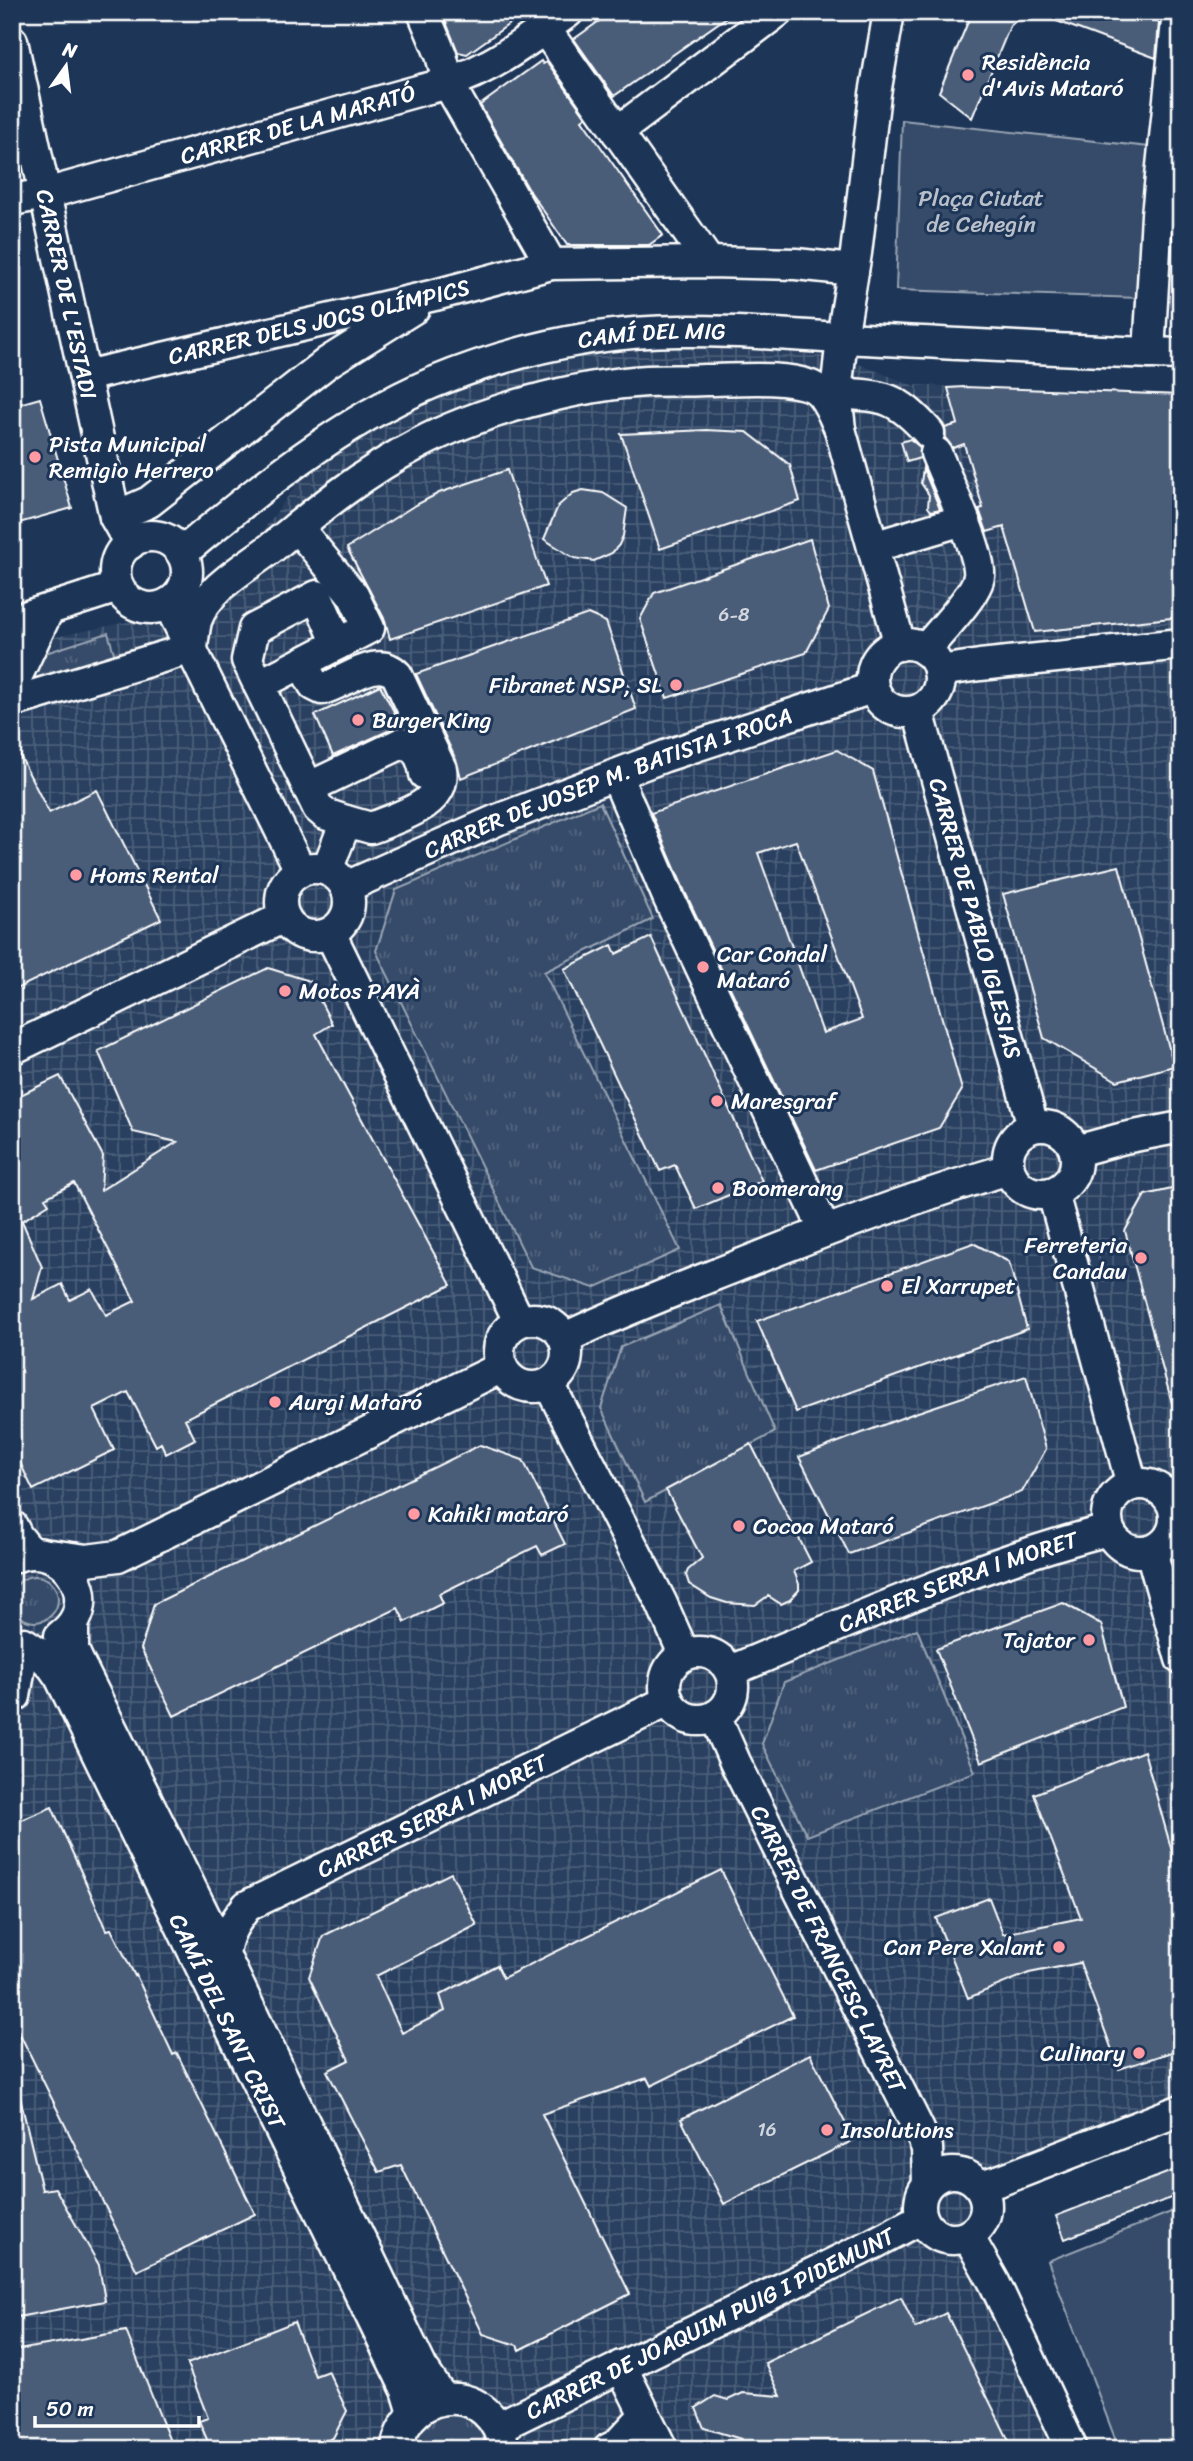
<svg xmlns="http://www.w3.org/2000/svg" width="1193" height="2461" font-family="Sriracha,sans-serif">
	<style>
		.industrial { fill: url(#industrial-grid) }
		.grass { fill: url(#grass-tufts); stroke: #9aa5b4; stroke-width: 2 }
		.green { fill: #364b69; stroke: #9aa5b4; stroke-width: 2 }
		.building { fill: #4a5d79; stroke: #fff; stroke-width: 2; fill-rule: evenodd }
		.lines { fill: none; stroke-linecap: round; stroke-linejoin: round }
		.minor-casing { stroke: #fff; stroke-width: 35 }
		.minor { stroke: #1d3557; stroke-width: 30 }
		.poi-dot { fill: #ff9aa2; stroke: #1d3557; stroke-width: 2.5 }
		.labels { text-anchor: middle; stroke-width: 6; stroke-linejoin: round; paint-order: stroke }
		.number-label { font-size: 19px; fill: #d2d6de }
		.poi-label { font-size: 23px; fill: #fff; stroke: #1d3557; text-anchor: start }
		.street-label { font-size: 23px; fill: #fff; stroke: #1d3557 }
		.park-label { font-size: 23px; fill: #b9c0ca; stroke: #1d3557 }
	</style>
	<defs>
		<pattern id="industrial-grid" width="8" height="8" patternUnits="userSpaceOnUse" patternTransform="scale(1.75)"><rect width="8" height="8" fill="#2a4161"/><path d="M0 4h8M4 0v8" fill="none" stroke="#4a5e79"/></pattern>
		<pattern id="grass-tufts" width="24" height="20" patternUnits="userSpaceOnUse" patternTransform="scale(1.75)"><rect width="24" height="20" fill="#364b69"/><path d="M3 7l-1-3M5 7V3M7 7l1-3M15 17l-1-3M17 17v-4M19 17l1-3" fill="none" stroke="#546680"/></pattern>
	</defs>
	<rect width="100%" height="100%" fill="#1d3557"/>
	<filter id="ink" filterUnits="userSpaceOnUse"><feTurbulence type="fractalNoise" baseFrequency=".0143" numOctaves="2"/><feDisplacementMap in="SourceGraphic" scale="14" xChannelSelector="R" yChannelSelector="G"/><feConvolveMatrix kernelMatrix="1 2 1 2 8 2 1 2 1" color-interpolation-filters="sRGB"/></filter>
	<g filter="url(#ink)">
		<!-- industrial -->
		<path class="industrial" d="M732 345 846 359 912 385 1181 395V2110L985 2196 986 2212 981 2225 968 2236 1072 2449H504L443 2399 396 2449H12V646L161 615 234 571 304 474 349 440 441 394 493 375 559 356 624 346Z"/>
		<!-- grass -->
		<path class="grass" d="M108 633 117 663 15 695 33 657Z
			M600 803 653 919 544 972 680 1250 594 1288 531 1267 376 951 396 890Z
			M721 1305 775 1432 645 1502 601 1408 621 1347Z
			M12 1599a23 23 0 1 1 46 0a23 23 0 1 1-46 0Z
			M917 1629 975 1772 807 1836 762 1744 784 1682Z
			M447 2414C475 2414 480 2426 491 2449H412C416 2429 428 2419 447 2414Z"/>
		<!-- green -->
		<path class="green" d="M902 120 1149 147 1140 298 896 290Z
			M1181 2208V2449H1119L1048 2261Z"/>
		<!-- building -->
		<path class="building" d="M442 12H526L467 54 458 52Z
			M612 12H734L614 96 574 39Z
			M972 12H1026L1010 26 972 118 939 92Z
			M1038 12H1133L1159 22 1156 58 1038 14Z
			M541 61 543 64 547 62 586 117 582 120 663 235 649 245H567L529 190 480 105Z
			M964 387 1181 395V617L1035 632 1004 527 987 532 979 509 983 508 964 444 953 448 946 439 945 428 958 424 948 388Z
			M40 398 72 508 12 525V406Z
			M706 430 747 432 790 465 800 501 660 549 621 434Z
			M910 439 920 447V458L907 462 901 442Z
			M923 468 940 509 931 511 928 507 929 495 921 483Z
			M507 470 546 586 390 639 385 620 347 548 412 507 439 493Z
			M583 490 603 493 627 508 623 536 619 545 612 553 594 561 574 558 544 539 558 506 573 493Z
			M810 539 829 609 806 653 667 698 640 619 654 593Z
			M588 614 606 622 636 709 461 778 457 762 416 674Z
			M380 685 401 725 333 756 315 715Z
			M12 740 49 813 97 790 161 919 12 991Z
			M837 750 873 771 962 1090 939 1128 816 1170 685 892 651 813ZM796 841 862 1019 823 1033 758 853Z
			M1119 866 1174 1066 1117 1081 1044 1038 1003 894Z
			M651 937 762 1181 696 1209 675 1165 660 1171 564 969 612 945 616 954Z
			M268 968 310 981 332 1024 316 1034 451 1285 185 1419 195 1439 166 1454 161 1443 156 1446 128 1392 94 1409 114 1450 33 1490 12 1446V1099L60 1076 103 1156 101 1190 177 1142 133 1132 98 1051ZM74 1183 135 1301 106 1315 92 1289 70 1300 62 1284 33 1299 42 1267 22 1221 49 1204 45 1198Z
			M1181 1187V1413L1175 1414 1125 1231 1145 1195Z
			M973 1243 1009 1262 1027 1329 796 1412 757 1321Z
			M1026 1376 1046 1449 1022 1492 849 1554 799 1457 912 1414Z
			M751 1444 811 1562 794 1571 799 1584V1590L790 1600 781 1604 768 1596 755 1605 727 1603 711 1598 689 1584 686 1575 688 1570 702 1558 666 1490Z
			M480 1445 523 1460 565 1544 542 1555 537 1546 439 1594 443 1603 405 1622 398 1608 174 1716 141 1649 154 1604Z
			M1063 1603 1101 1624 1123 1707 981 1762 936 1649Z
			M1144 1751 1181 1884V2049L1119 2069 1080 1963 1029 1973 968 1998 936 1918 989 1898 1003 1934 1081 1918 1034 1794Z
			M52 1807 107 1930 111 1929 135 1976 136 1975 173 2055 177 2053 255 2214 137 2271 12 2018V1824Z
			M721 1870 793 2016 651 2086 647 2078 542 2114 630 2294 519 2350 517 2345 483 2334 401 2165 379 2172 327 2071 349 2060 309 1977 323 1936 451 1873 477 1925 376 1976 402 2033 445 2011 440 1995 497 1965 503 1978Z
			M810 2054 854 2140 724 2204 681 2119Z
			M19 2093 42 2190 55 2188 99 2265 105 2301 12 2318V2094Z
			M1172 2171 1181 2194 1065 2239 1056 2216Z
			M901 2297 916 2328 946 2313 1013 2449H721L741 2439 704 2428 696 2408 715 2396 728 2400 743 2393 781 2396 765 2363Z
			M294 2322 315 2376 328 2371 347 2411 333 2438 305 2449H211L199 2421 208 2418 187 2364Z
			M126 2331 173 2449H12V2351Z"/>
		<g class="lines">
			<!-- minor casing -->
			<g class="minor-casing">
				<g id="minor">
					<path d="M423 12 441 55 449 85 551 264"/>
					<path d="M889 12 875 94 856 253 842 338 836 393 840 429 900 645"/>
					<path d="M545 29 709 262"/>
					<path id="s1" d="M12 41 115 517 130 544"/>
					<path d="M617 132 777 12"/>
					<path id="s2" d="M12 200 45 194 421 90C479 79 520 46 568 12"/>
					<path d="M1149 353 1157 215 1178 12"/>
					<path id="s3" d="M85 376 435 295 551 264 709 262 796 264 853 270"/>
					<path d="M836 393C885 396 896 396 929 433"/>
					<path d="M115 517 149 502 328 362 414 308"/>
					<path d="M297 527 353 595 369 628 259 685 318 808 325 814 346 821 327 870"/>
					<circle cx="151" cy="572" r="36"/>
					<path d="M873 547 963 520"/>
					<path id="s4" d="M182 553C257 490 342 421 432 383 510 351 596 331 681 331 734 330 787 335 840 338 954 343 1067 351 1181 354"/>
					<path d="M169 604 300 870"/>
					<path d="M12 621 118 587"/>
					<circle cx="906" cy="678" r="34"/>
					<path d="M925 650C938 634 977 594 979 576 982 555 945 476 936 453"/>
					<path d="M302 663 314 685 322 689C344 684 377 653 397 675L441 769C447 805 397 817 371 828L346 821"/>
					<path d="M939 671 980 665 1181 644"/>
					<path d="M259 685 247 660 254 629 317 596 338 644"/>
					<path d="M12 686 48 610"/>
					<path d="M12 702 192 648C193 639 194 630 196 621 208 586 248 567 275 545 320 508 366 471 418 444 480 411 577 385 647 381 666 380 686 381 705 380 736 380 782 375 811 386 826 392 833 415 840 429"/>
					<path id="s5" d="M918 711 1033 1126"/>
					<path d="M616 775 669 899 825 1231"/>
					<path d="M308 788 402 743C417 744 423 760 425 774"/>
					<circle cx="315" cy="902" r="34"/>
					<path id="s6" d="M346 887 497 820 665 756 872 688"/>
					<path d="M330 933 519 1321"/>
					<path d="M12 1049 284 917"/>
					<circle cx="1042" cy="1160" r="34"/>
					<path d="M1076 1151 1124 1138 1181 1127"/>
					<path d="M1053 1193 1132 1485"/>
					<circle cx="533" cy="1353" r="34"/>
					<path d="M565 1338C621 1311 679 1289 737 1266 826 1230 916 1196 1009 1169"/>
					<path d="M549 1384 661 1602 684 1654"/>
					<circle cx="1141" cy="1518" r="34"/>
					<path d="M12 1526 17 1536 31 1553"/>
					<path d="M1151 1551 1181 1659"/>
					<path d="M50 1555 87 1560 118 1556 502 1367"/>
					<path d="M12 1558C64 1534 107 1603 60 1636"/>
					<path d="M73 1624V1650L79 1663 224 1955 422 2368 443 2399"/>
					<circle cx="699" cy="1686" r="34"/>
					<path id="s7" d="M730 1671C853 1620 980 1563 1108 1530"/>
					<path id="s8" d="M12 1698 15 1696 24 1643C40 1653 50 1661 60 1677L407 2390 414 2413"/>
					<path id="s9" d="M715 1716 735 1762 919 2130 927 2148 928 2184"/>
					<path id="s10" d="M224 1955C226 1934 234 1923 247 1906L668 1701"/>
					<circle cx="953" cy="2206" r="33"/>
					<path d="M980 2186 1001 2180 1181 2110"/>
					<path d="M968 2236 994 2282 1072 2449"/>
					<path d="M621 2366 662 2449"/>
					<path id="s11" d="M498 2427 873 2244 922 2218"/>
					<path d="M396 2449C410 2382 494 2382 504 2449"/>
					<path d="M609 2449 617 2445 645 2415"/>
				</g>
			</g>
			<!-- minor -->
			<use href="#minor" class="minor"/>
		</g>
	</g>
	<!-- markers -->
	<g class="poi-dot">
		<circle cx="968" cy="75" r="7"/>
		<circle cx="35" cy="457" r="7"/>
		<circle cx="676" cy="685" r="7"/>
		<circle cx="358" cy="720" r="7"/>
		<circle cx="76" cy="875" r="7"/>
		<circle cx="703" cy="967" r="7"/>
		<circle cx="285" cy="991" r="7"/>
		<circle cx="717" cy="1101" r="7"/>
		<circle cx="718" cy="1188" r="7"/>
		<circle cx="1141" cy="1258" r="7"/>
		<circle cx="887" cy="1286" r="7"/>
		<circle cx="275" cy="1402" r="7"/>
		<circle cx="414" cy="1514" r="7"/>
		<circle cx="739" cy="1526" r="7"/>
		<circle cx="1089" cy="1640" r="7"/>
		<circle cx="1059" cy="1947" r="7"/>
		<circle cx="1139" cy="2053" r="7"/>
		<circle cx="827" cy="2130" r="7"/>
	</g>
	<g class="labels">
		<!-- number labels -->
		<g class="number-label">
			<text x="734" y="621">6-8</text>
			<text x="767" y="2136">16</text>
		</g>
		<!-- poi labels -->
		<g class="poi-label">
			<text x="982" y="70">Residència<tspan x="982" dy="26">d'Avis Mataró</tspan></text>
			<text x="49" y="452">Pista Municipal<tspan x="49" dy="26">Remigio Herrero</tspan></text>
			<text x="662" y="693" text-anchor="end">Fibranet NSP, SL</text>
			<text x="372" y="728">Burger King</text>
			<text x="90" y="883">Homs Rental</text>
			<text x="717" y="962">Car Condal<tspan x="717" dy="26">Mataró</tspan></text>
			<text x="299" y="999">Motos PAYÀ</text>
			<text x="731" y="1109">Maresgraf</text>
			<text x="732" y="1196">Boomerang</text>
			<text x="1127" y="1253" text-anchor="end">Ferreteria<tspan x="1127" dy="26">Candau</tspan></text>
			<text x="901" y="1294">El Xarrupet</text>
			<text x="289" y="1410">Aurgi Mataró</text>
			<text x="428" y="1522">Kahiki mataró</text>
			<text x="753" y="1534">Cocoa Mataró</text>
			<text x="1075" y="1648" text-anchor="end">Tajator</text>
			<text x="1045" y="1955" text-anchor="end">Can Pere Xalant</text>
			<text x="1125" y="2061" text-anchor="end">Culinary</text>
			<text x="841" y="2138">Insolutions</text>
		</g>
		<!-- street labels -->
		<g class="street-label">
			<text dy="8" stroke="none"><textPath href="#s2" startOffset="296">CARRER DE LA MARATÓ</textPath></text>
			<text dy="8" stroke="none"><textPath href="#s1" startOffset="259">CARRER DE L'ESTADI</textPath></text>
			<text dy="8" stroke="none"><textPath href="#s3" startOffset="240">CARRER DELS JOCS OLÍMPICS</textPath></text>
			<text dy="8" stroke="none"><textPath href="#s4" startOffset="530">CAMÍ DEL MIG</textPath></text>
			<text dy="8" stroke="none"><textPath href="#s6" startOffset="282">CARRER DE JOSEP M. BATISTA I ROCA</textPath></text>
			<text dy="8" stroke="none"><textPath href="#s5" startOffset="215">CARRER DE PABLO IGLESIAS</textPath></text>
			<text dy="8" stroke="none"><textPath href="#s7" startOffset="245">CARRER SERRA I MORET</textPath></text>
			<text dy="8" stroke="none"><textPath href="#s10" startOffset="261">CARRER SERRA I MORET</textPath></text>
			<text dy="8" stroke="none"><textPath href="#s9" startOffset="259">CARRER DE FRANCESC LAYRET</textPath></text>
			<text dy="8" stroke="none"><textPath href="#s8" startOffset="490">CAMÍ DEL SANT CRIST</textPath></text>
			<text dy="8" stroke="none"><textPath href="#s11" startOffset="236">CARRER DE JOAQUIM PUIG I PIDEMUNT</textPath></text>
		</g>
		<!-- park labels -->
		<g class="park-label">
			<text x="981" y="206">Plaça Ciutat<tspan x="981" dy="26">de Cehegín</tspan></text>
		</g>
	</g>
	<!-- margin -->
	<rect width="1193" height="2461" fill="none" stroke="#1d3557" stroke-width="42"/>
	<rect x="21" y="21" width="1151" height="2419" fill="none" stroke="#fff" stroke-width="2.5" filter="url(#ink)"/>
	<!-- north arrow -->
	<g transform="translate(66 66) rotate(14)" stroke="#1d3557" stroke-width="5" paint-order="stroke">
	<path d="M0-5L12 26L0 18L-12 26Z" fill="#ffffff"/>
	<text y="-10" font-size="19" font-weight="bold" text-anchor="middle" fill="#ffffff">N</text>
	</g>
	<!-- scale -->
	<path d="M35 2416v10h164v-10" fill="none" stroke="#ffffff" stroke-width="3.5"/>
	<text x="46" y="2416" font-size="21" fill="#ffffff" stroke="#1d3557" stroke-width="5" paint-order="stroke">50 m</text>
</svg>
